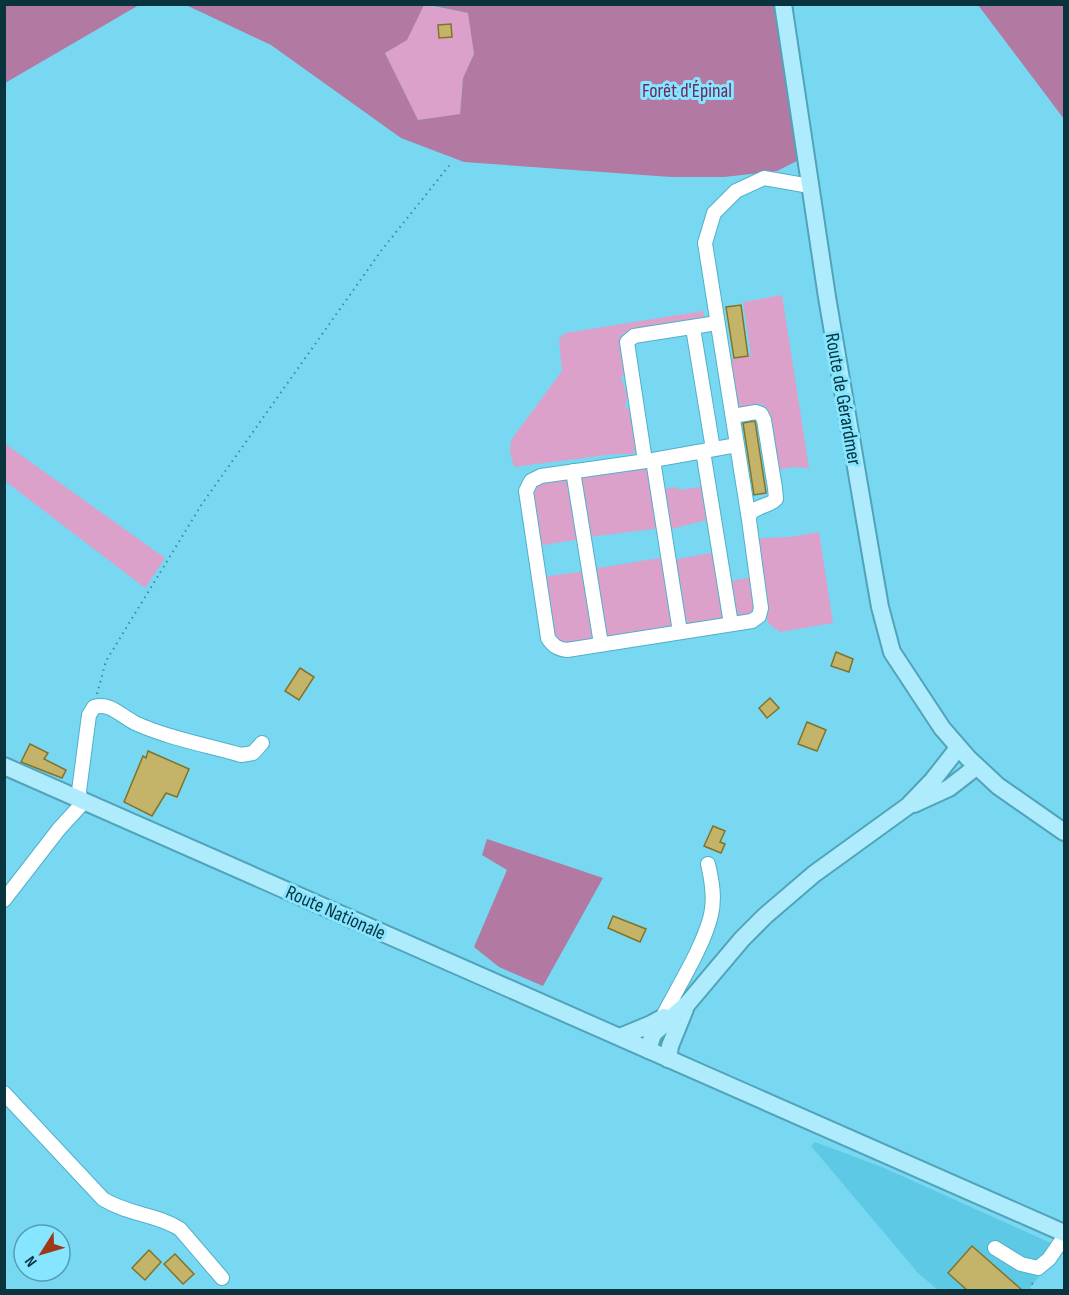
<svg xmlns="http://www.w3.org/2000/svg" width="1069" height="1295" font-family="'Sofia Sans Condensed',sans-serif">
	<style>
		.built { fill: #5ec9e4 }
		.green { fill: #dca1cb }
		.forest { fill: #b279a2 }
		.building { fill: #c4b46a; stroke: #827326; stroke-width: 1.5 }
		.lines { fill: none; stroke-linecap: round; stroke-linejoin: round }
		.minor-casing { stroke: #50b0c9; stroke-width: 16 }
		.major-casing { stroke: #51a3b9; stroke-width: 20 }
		.path { stroke: #42889a; stroke-width: 2; stroke-dasharray: 1.5 4.5; stroke-linecap: butt }
		.minor { stroke: #fff; stroke-width: 14 }
		.major { stroke: #aeecfd; stroke-width: 16 }
		.labels { text-anchor: middle; stroke-width: 6; stroke-linejoin: round; paint-order: stroke }
		.park-label { font-size: 20px; fill: #6e285e; stroke: #86e5ff }
		.street-label { font-size: 20px; fill: #09343e; stroke: #86e5ff }
	</style>
	<rect width="100%" height="100%" fill="#78d7f1"/>
	<!-- built -->
	<path class="built" d="M815 1142 882 1167 1062 1248 1028 1290H938L918 1273 811 1146Z"/>
	<!-- green -->
	<path class="green" d="M424 5 469 13 474 54 463 78 460 114 418 120 385 53 407 39Z
		M782 295 809 468 794 467 777 470 766 408 761 403C754 409 747 410 738 407L735 391 736 385C729 377 732 368 732 359L751 355 743 302Z
		M703 311 705 321 622 334 626 371 621 378 628 397 625 406 628 409 632 410 638 444 633 454H614L514 467 510 452 511 440 562 371 559 339 565 333Z
		M4 443 165 558 145 588 5 481Z
		M642 465 649 468 662 528 587 537 580 482 584 475Z
		M562 477 570 482 581 539 537 546 530 488 535 482Z
		M706 486 711 519 667 530 661 489 677 487 679 490Z
		M819 532 833 623 780 632 768 623 755 545 762 538 790 537Z
		M716 552 723 616 721 619 692 626 683 619 672 560Z
		M666 557 674 622 672 627 611 639 604 633 592 569Z
		M586 571 594 633 589 641 564 647 554 641 542 577Z
		M752 577 755 610 743 619 733 614 727 582Z"/>
	<!-- forest -->
	<path class="forest" d="M5 4H139V5L5 83Z
		M186 5H424L407 40 385 53 418 120 460 114 463 78 474 54 468 13 429 5H779L801 159 777 171 724 177H671L464 162 401 138 271 45Z
		M978 5H1064V119Z
		M487 839 603 878 543 986 499 967 474 947 507 870 482 855Z"/>
	<!-- building -->
	<path class="building" d="M451 24 452 37 439 38 438 25Z
		M741 305 748 356 734 358 726 307Z
		M755 421 766 493 754 495 743 423Z
		M836 652 853 659 849 672 831 666Z
		M300 668 314 677 299 700 285 691Z
		M770 698 779 708 767 718 759 708Z
		M807 722 826 730 817 751 798 744Z
		M30 744 48 753 44 759 66 770 62 778 21 762Z
		M148 751 189 769 177 797 166 793 152 816 124 802 143 756 146 758Z
		M713 826 725 831 720 842 725 844 721 853 704 846Z
		M613 916 646 929 640 942 608 928Z
		M972 1246 1022 1290H967L948 1273Z
		M149 1250 161 1262 145 1280 132 1268Z
		M175 1254 194 1274 183 1284 164 1264Z"/>
	<g class="lines">
		<!-- minor casing -->
		<g class="minor-casing">
			<path id="minor" d="M693 328 713 449
				M733 416 756 412 761 414 764 420 775 488 776 499C770 506 759 505 750 513L749 520 761 608 759 616 752 621 567 650C558 649 553 646 548 638L526 491 531 481 541 476 653 460 737 445
				M703 451 731 624
				M653 460 680 632
				M645 461 627 342 634 336 717 323
				M573 471 601 644
				M749 520 705 243 714 213 736 191 764 178 810 186
				M4 900 59 829 80 806 79 791 89 715 94 707C110 702 121 716 135 723 168 738 206 745 241 755L253 753 262 743
				M662 1018C677 988 703 948 711 915 715 898 712 881 708 864
				M4 1093 103 1199C129 1215 157 1214 180 1229L222 1278
				M995 1248 1021 1264 1038 1268 1049 1259 1064 1237"/>
		</g>
		<!-- major casing -->
		<g class="major-casing">
			<path id="major" d="M783 4 827 297 872 561 880 607 892 652 942 728 968 758 998 786 1064 832
				M4 766 1064 1233
				M914 804 949 788 976 767
				M620 1037 649 1025 664 1017
				M648 1050 653 1034 688 1003 742 939 765 916 814 874 908 806 933 780 958 748
				M668 1059 670 1046 685 1009"/>
		</g>
		<!-- path -->
		<path class="path" d="M97 694 106 661 202 504 381 251 452 162
			M1030 1290 1034 1279"/>
		<!-- minor -->
		<use href="#minor" class="minor"/>
		<!-- major -->
		<use href="#major" class="major"/>
	</g>
	<g class="labels">
		<!-- park labels -->
		<g class="park-label">
			<text x="687" y="97">Forêt d'Épinal</text>
		</g>
		<!-- street labels -->
		<g class="street-label">
			<text transform="translate(844 399) rotate(80)" y="7">Route de Gérardmer</text>
			<text transform="translate(336 912) rotate(24)" y="7">Route Nationale</text>
		</g>
	</g>
	<!-- border -->
	<rect width="1069" height="1295" fill="none" stroke="#09343e" stroke-width="12"/>
	<!-- north arrow -->
	<g transform="translate(42 1253) rotate(233)"><circle r="28" fill="#86e5ff" stroke="#549eb2" stroke-width="1.5"/>
	<path d="M0-4.5L10 22L0 15L-10 22Z" fill="#9f3816"/>
	<text y="-9" font-size="16" font-weight="bold" text-anchor="middle" fill="#09343e">N</text>
	</g>
</svg>
